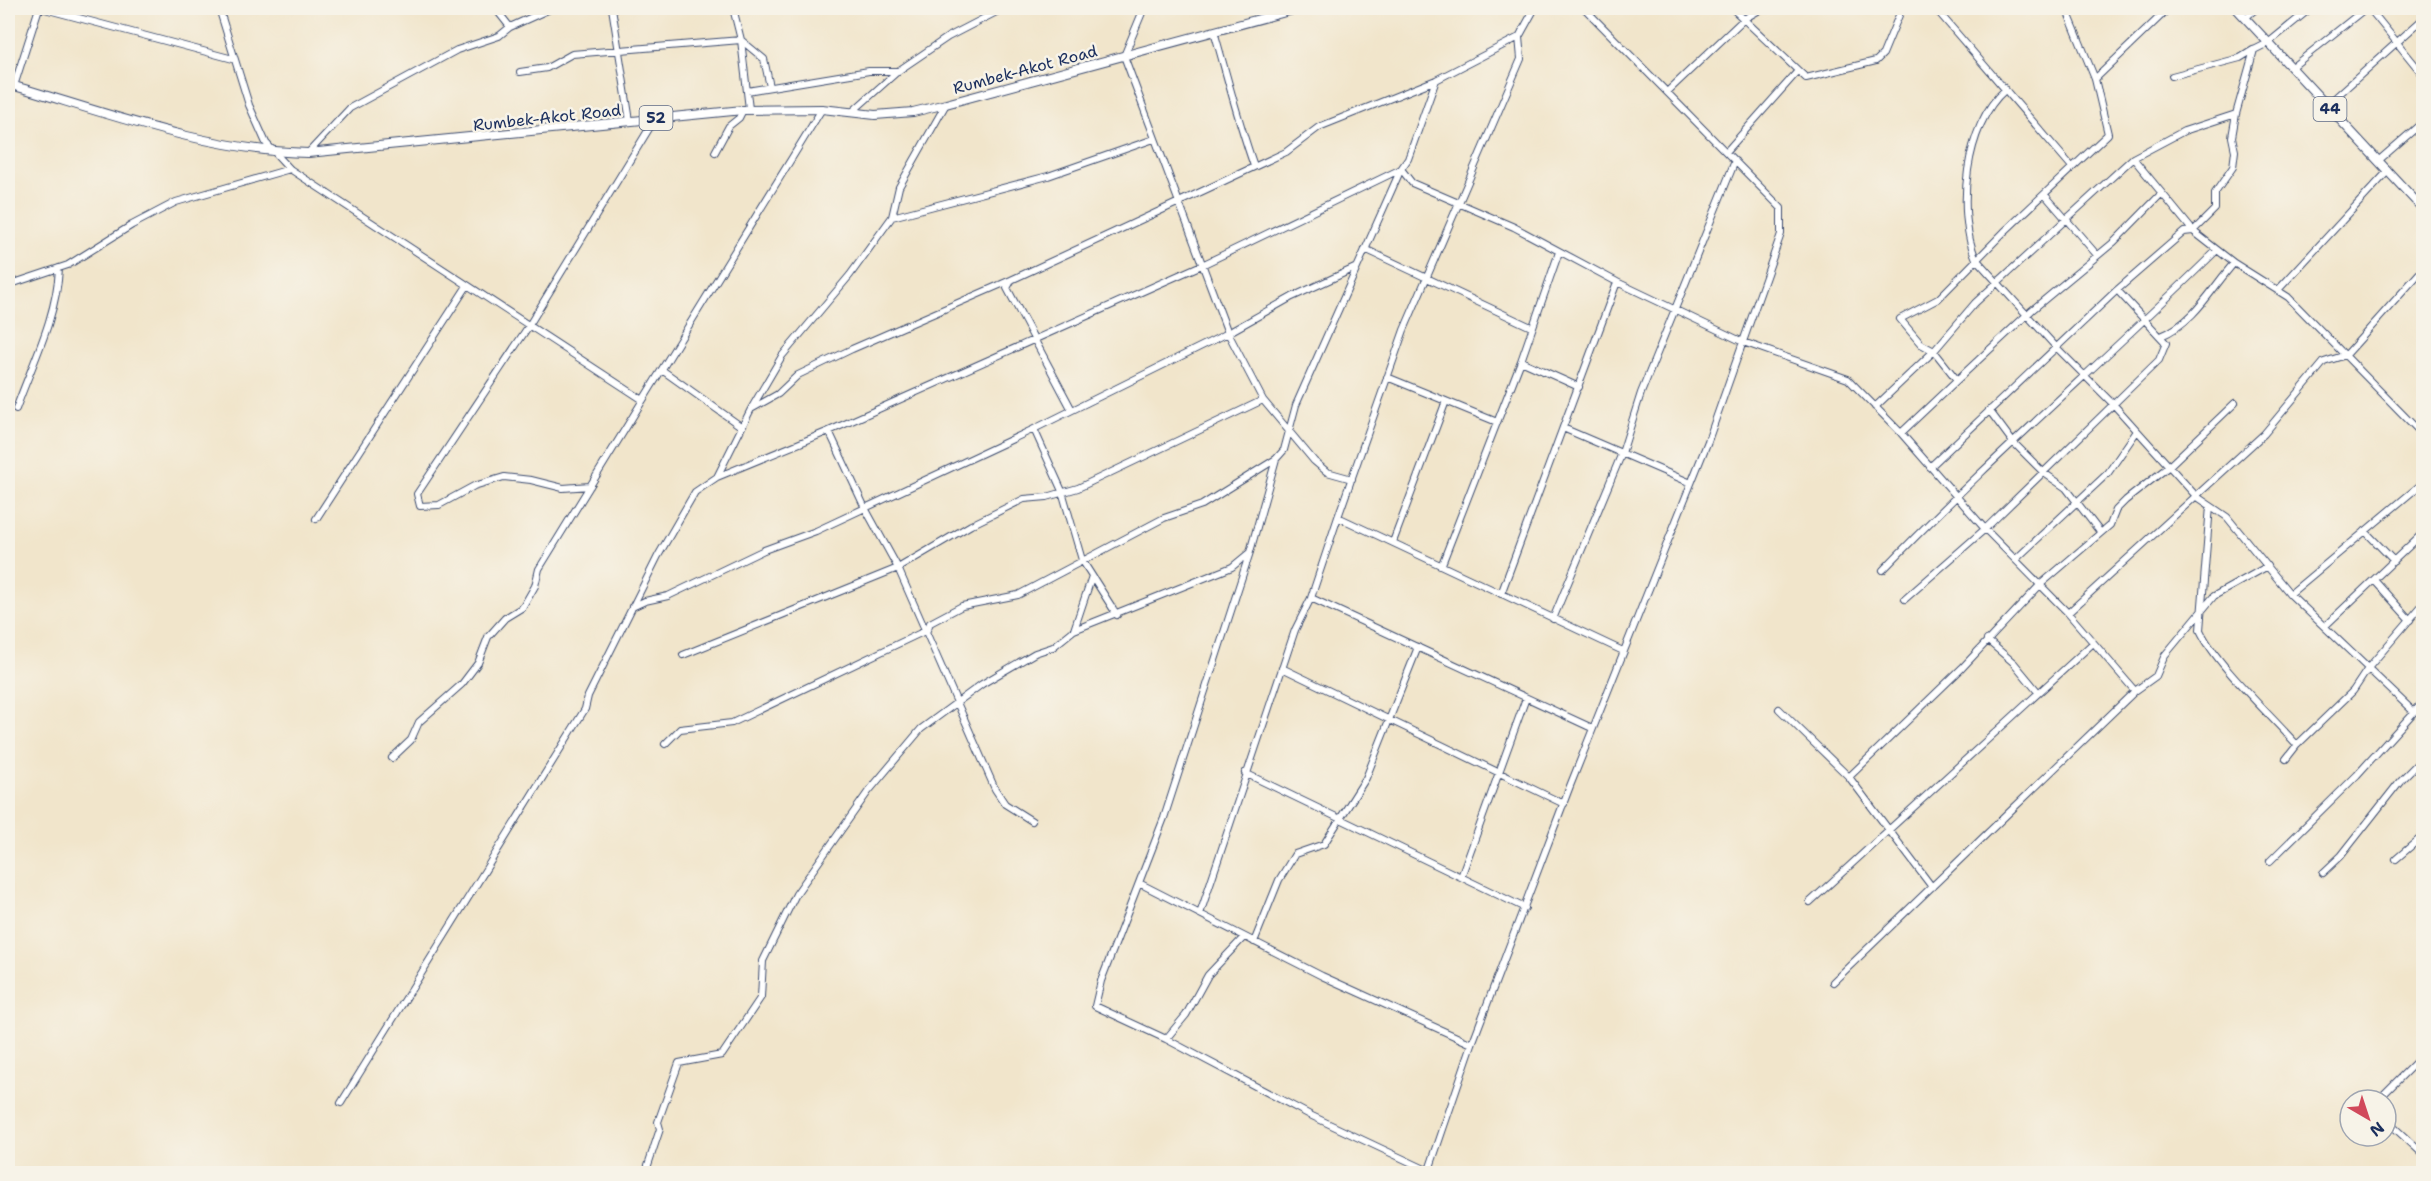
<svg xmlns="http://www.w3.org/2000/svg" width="2431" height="1181" font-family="'Shantell Sans',sans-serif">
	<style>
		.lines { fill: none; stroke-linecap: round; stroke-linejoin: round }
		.minor-casing { stroke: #3b4a6e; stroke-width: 8 }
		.major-casing { stroke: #3b4a6e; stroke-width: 10 }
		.minor { stroke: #fff; stroke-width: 6 }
		.major { stroke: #fff; stroke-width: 8 }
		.labels { text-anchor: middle; stroke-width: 5; stroke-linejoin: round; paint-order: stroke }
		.shield { fill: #f7f3e8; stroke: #5d6a87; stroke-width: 1.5 }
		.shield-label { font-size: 15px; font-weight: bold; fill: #1b2f5e }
		.street-label { font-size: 16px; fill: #1b2f5e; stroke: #f7f3e8 }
	</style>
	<rect width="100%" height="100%" fill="#f7f3e8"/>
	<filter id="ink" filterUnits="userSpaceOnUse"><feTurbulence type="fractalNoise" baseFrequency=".0167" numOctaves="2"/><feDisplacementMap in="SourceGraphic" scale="12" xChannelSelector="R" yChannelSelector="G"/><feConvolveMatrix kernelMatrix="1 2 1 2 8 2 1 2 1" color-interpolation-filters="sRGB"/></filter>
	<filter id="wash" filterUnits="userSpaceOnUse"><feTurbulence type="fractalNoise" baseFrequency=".008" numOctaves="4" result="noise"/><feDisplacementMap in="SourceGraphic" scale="24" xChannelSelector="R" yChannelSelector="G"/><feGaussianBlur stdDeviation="1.35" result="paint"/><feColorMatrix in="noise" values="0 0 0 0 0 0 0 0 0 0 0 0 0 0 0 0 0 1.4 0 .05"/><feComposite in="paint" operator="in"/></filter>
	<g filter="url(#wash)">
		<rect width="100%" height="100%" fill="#f1e5cb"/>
	</g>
	<g filter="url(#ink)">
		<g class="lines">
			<!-- minor casing -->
			<g class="minor-casing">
				<path id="minor" d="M41 8 233 59
					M219 8 249 105 266 143 290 169 643 400
					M495 8 510 27
					M612 8 630 121
					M733 8 741 40 749 109
					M1144 8 1124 56 1228 333 1263 400 1314 461 1327 472 1352 479
					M1732 8 1806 78 1876 61 1883 54 1902 8
					M1935 8 2072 167
					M2369 8 2424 76
					M2245 18 2257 8
					M1214 31C1227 76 1238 121 1254 166
					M2291 68 2366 8
					M520 72 547 68 572 54 741 40 764 59 770 87
					M2172 76 2240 58 2253 50
					M2095 79 2169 8
					M14 86 39 8
					M2005 90C1965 124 1956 213 1976 259L2056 347 2114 405 2196 496 2264 434 2324 362 2346 355 2424 268
					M747 91 869 71H897
					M1667 92 1744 19 1763 8
					M2327 105 2424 18
					M852 112 898 71 948 37 1004 8
					M715 152 729 126 739 118 743 110
					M1726 152 1798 71
					M308 153 350 108 457 50 499 36 510 27 552 8
					M2133 158 2193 231 2234 263 2288 297 2424 436
					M2378 161 2424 121
					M2045 195 2097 255
					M892 217 1048 176 1154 139
					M1365 249 1531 327
					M1011 281 1007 288 1072 410
					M8 285 68 265 132 225 176 202 290 169
					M2278 290 2388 171
					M2161 336C2195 322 2211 289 2234 263
					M1521 361 1579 387
					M662 370 742 427
					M1387 377 1497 422
					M1957 380 2032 310 2114 242 2162 193
					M1875 407 1934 351 1921 344 1900 319 1938 299 2004 232 2108 134 2095 79 2066 8
					M753 408 778 394 798 375 852 349 1011 280 1177 203 1286 152 1319 127 1436 80 1519 37 1535 8
					M16 409C32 364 57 317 59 268
					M1989 410 2012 441 2044 473 2066 488 2100 532
					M1563 428 1691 483
					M1034 429 1062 491 1082 560 1117 615
					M829 431 865 508 898 568 995 789 1005 804 1032 821
					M1901 433 1957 380 1934 351 1975 303 2133 158 2184 131 2236 114
					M1930 467 2117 290
					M717 477 829 431 1204 264 1401 169 1412 183 1514 227 1617 282 1743 342 1848 379 1901 433 1985 529 2068 613 2196 496 2227 517 2290 594 2414 712
					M590 486 563 488 531 480 504 477 474 486 439 505 420 506 417 494 528 327 655 119
					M2210 506 2200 630C2217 666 2269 713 2297 745
					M1338 517 1404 330 1521 59 1519 37
					M316 519 467 286
					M2365 531 2394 561
					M1393 542 1446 401
					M2016 559 2108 473 2137 431
					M1442 564 1521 361 1559 252
					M1883 570C1990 459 2107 358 2217 250
					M2374 580 2410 620
					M1501 594 1617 282
					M2290 594 2424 482
					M1311 598 1592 728
					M1905 599 1985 529 2159 360 2166 343 2117 290 2184 232 2193 231 2215 209V193L2233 167 2235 151 2232 137 2236 114 2254 50 2268 43 2311 8
					M632 607 645 601 668 596 764 550 816 531 1034 429 1228 333 1292 297 1357 267
					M2068 613 2135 691
					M1553 619 1622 453 1641 393 1735 161
					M2325 626 2424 532
					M1074 630 1092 576
					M1987 640 2014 663 2038 692
					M683 655 898 568 971 525 1024 499 1047 497 1078 488 1263 400
					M1282 668 1564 804
					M1779 709 1849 777 1932 887
					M665 744 680 729 732 723 927 630 930 623 962 606 1018 595 1164 518 1202 505 1276 459
					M392 758 411 740 419 722 462 684 478 663 488 637 505 618 523 607 535 586 539 569 822 109
					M2286 759 2297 745 2353 691 2369 667 2424 603
					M1245 773 1525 908
					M1849 777 1962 668 2041 584 2110 525 2116 510 2126 500 2168 467 2235 403
					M2396 859 2424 835
					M2270 861 2357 775 2424 701
					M2323 873 2341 856 2400 781 2424 757
					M1461 877 1526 698
					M1139 883 1322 976 1472 1044
					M1810 902 2092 644
					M1200 914 1295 630 1311 598 1338 517 1623 651
					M1254 942 1279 880 1295 854 1324 844 1366 778 1418 647
					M1833 982 2135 691 2156 676 2165 655 2214 596 2268 566
					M1166 1039 1186 1015 1208 975 1244 937
					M2378 1100 2424 1054
					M341 1103 585 709 588 696 658 556 695 492 717 477 751 409 782 356 850 275 892 217 899 187 946 104
					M2386 1120 2424 1155
					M1429 1171 1310 1115 1166 1039 1095 1006 1101 981 1164 818 1250 552 1276 459 1284 450 1296 405 1401 169 1408 159 1436 80
					M1428 1173 1472 1044 1570 786 1708 441 1781 234V208L1584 8
					M645 1174 660 1129 658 1122 679 1063 722 1055 761 997 763 961 796 894 868 792 921 729 982 684 1035 653 1053 647 1074 630 1232 567 1249 553"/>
			</g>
			<!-- major casing -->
			<g class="major-casing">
				<path id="major" d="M2236 8 2424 210
					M8 84C104 112 207 151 308 153L743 110 822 109 875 115 913 112 946 104 1300 8"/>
			</g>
			<!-- minor -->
			<use href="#minor" class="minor"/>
			<!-- major -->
			<use href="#major" class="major"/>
		</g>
	</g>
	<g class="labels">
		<!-- shield labels -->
		<g class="shield">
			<rect x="2313.5" y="97" width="33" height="24" rx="4.5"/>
			<rect x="639.5" y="106" width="33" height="24" rx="4.5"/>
		</g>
		<g class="shield-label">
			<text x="2330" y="114">44</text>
			<text x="656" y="123">52</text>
		</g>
		<!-- street labels -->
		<g class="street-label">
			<text transform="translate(1025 69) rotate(-15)" y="6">Rumbek-Akot Road</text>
			<text transform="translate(547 117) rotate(-6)" y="6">Rumbek-Akot Road</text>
		</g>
	</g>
	<!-- margin -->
	<rect width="2431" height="1181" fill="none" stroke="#f7f3e8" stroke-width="30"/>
	<!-- north arrow -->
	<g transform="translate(2368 1118) rotate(141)"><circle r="28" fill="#f7f3e8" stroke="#9fa5b1" stroke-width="1.5"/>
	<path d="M0-4.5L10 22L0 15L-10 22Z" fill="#d1495b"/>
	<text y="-9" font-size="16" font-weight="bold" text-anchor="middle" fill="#1b2f5e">N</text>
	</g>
</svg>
